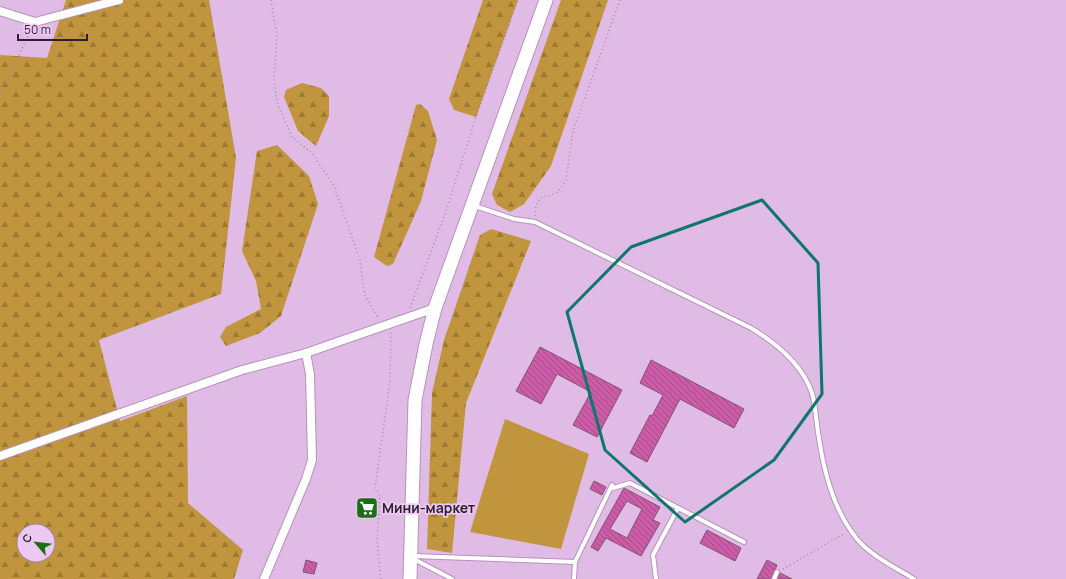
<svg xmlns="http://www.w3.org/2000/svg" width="1066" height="579" font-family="Manrope,sans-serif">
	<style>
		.forest { fill: url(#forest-firs); fill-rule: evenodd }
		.park { fill: #c1953d }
		.building { fill: url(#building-back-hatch); stroke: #80546f; fill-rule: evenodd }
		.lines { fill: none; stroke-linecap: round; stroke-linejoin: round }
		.service-casing { stroke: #b693bb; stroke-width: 6 }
		.minor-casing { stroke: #b693bb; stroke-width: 10 }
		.primary-casing { stroke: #b693bb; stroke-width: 15 }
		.path { stroke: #a78aab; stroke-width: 1.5; stroke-dasharray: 1 3; stroke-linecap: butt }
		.service { stroke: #fff; stroke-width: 4 }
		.minor { stroke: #fff; stroke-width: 8 }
		.primary { stroke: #fff; stroke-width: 13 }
		.marked { fill: none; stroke: #0f766e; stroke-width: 3; stroke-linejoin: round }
		.labels { text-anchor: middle; stroke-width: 3.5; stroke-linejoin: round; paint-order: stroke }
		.poi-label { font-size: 14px; font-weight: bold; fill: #2d1f2f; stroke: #edc8f2; text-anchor: start }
	</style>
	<defs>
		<pattern id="forest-firs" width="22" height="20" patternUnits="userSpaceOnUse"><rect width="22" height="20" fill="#c1953d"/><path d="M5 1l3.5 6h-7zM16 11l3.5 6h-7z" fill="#9d7934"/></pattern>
		<pattern id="building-back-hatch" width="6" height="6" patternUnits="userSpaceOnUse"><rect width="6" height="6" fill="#cc5ca7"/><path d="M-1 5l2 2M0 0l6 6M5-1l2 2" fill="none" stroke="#a64b88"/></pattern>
	</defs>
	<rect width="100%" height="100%" fill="#e0bbe5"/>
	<!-- forest -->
	<path class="forest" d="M66 0H209L236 158 221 294 99 340 120 421 187 396 188 503 243 550 234 579H0V55L47 58ZM24 531H48V555H24Z
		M483 0H518L476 117 454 110 449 99Z
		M561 0H608L551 166 524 204 510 212 497 205 492 194Z
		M302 83 321 88 329 96V116L316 146 298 131 284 97 286 90Z
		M420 104 428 111 437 140 421 201 393 264 387 266 374 257 416 105Z
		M277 145 309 176 318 204 281 316 260 333 226 346 220 337 226 327 261 309 256 281 242 251 257 151Z
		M491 229 531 241 466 403 452 553 427 549 432 393 444 340 480 235Z"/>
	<!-- park -->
	<path class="park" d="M505 419 589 454 561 549 470 532Z"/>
	<!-- building -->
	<path class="building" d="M540 347 622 390 597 437 573 425 591 392 557 374 541 404 516 391Z
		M651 360 744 409 734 428 680 399 647 462 630 453 650 415 652 416 663 395 640 383Z
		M594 481 606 487 602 495 590 489Z
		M624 488 660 507 653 520 660 523 641 556 606 538 598 551 591 547ZM627 501 642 509 627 538 610 529Z
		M360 499 374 500 373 517H360Z
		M707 530 741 548 735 561 700 543Z
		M306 560 317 563 314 574 303 572Z
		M767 560 777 565 771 579H757Z
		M780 573 792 579H778Z"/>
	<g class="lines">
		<!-- service casing -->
		<g class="service-casing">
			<path id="service" d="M475 206 514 219 535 222 751 328C776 343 802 364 812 393 816 407 816 423 819 438 824 473 834 511 857 539 870 555 896 568 914 579
				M610 489 630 483 744 542
				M413 556 575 562 574 579
				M412 558 452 579
				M575 562 612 485
				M656 579 653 555 678 508
				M774 579 777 572"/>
		</g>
		<!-- minor casing -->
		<g class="minor-casing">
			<path id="minor" d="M0 11 35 22 119 0
				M0 456 242 370 306 353 435 308
				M264 579 306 479 312 460 310 374 306 353"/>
		</g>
		<!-- primary casing -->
		<g class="primary-casing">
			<path id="primary" d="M410 579 415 400 426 344 435 308 546 0"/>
		</g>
		<!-- path -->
		<path class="path" d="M271 0 277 36 274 81 277 102 292 137 312 153 334 186 360 260 364 294 378 318
			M0 95 31 30
			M535 216 536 205 542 197 551 195 558 192 566 180 573 131 620 0
			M410 308 445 214 476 117 518 0
			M783 569 845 533
			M381 579 377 542 380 496 375 487 390 382 391 332"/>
		<!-- service -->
		<use href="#service" class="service"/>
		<!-- minor -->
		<use href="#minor" class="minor"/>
		<!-- primary -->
		<use href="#primary" class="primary"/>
	</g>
	<!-- marked area -->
	<path class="marked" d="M762 200 818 263 822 394 774 460 685 522 605 450 567 312 631 247Z"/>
	<!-- icons -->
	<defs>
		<g id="supermarket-square" transform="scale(1.15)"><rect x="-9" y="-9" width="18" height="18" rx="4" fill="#1c6e15" stroke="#edc8f2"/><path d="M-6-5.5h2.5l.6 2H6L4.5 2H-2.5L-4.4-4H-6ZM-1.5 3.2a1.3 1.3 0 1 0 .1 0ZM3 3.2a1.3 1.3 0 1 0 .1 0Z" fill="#fff"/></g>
	</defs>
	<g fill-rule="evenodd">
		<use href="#supermarket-square" x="367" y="508"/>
	</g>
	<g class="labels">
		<!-- poi labels -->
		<g class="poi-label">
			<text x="382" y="513">Мини-маркет</text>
		</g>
	</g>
	<!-- north arrow -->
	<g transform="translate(36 543) rotate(298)"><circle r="19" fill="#edc8f2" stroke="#a084a4"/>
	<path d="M0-3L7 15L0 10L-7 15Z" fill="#1c6e15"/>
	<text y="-6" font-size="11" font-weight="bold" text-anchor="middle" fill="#2d1f2f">С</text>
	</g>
	<!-- scale -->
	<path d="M18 34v6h69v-6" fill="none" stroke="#2d1f2f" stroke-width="2"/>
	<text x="24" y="34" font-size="12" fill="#2d1f2f" stroke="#edc8f2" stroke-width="3" paint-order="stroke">50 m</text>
</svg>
